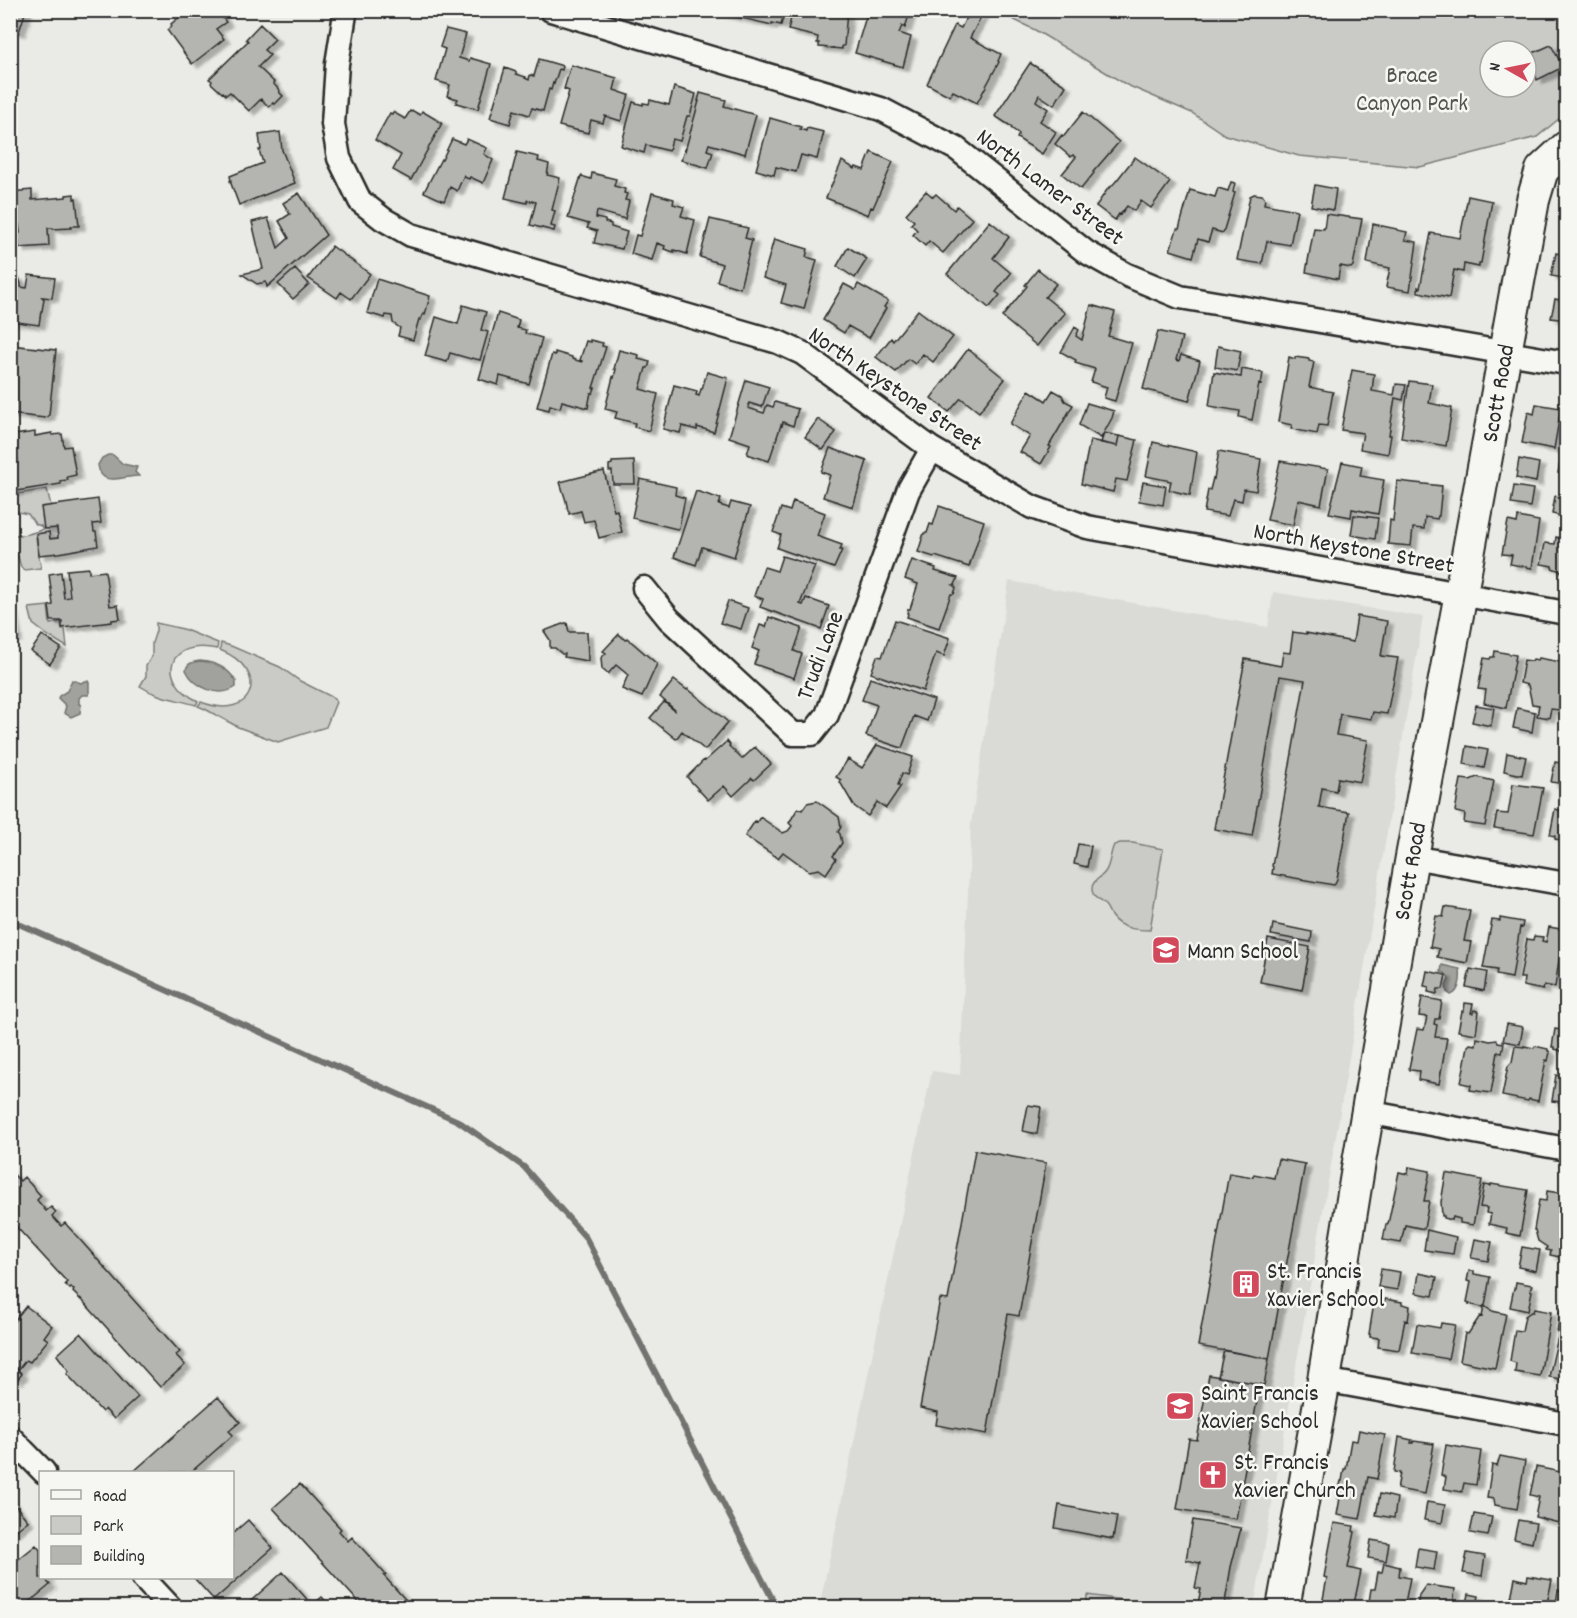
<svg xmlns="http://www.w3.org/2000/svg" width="1577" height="1618" font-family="Dekko,sans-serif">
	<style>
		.built { fill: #dadad6 }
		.green { fill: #cacac7; stroke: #7a7a79; stroke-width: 1.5; fill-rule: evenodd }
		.water { fill: #a1a19e; stroke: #727270; stroke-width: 1.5 }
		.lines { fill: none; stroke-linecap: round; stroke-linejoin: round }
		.stream { stroke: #727270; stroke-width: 6 }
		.building { fill: #b4b4b1; stroke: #2b2b2b; stroke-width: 1.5; filter: url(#shadow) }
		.street-casing { stroke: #2b2b2b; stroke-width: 27 }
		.secondary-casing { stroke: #2b2b2b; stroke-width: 36 }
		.street { stroke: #f6f6f2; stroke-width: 22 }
		.secondary { stroke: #f6f6f2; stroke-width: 32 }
		.labels { text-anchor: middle; stroke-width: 5; stroke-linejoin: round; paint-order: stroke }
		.park-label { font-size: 24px; fill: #535352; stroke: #f6f6f2 }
		.street-label { font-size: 24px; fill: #2b2b2b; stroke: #f6f6f2 }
		.poi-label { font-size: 24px; fill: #2b2b2b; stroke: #f6f6f2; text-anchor: start }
	</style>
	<defs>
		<filter id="shadow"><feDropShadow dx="6" dy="4" stdDeviation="1.5" flood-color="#0004"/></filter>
	</defs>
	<rect width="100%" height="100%" fill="#eaeae6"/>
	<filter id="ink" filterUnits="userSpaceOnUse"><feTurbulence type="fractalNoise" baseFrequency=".0167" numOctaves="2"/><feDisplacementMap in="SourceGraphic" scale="12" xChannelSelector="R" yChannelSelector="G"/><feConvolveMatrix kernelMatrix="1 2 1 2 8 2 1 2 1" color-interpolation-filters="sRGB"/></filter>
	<g filter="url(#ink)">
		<!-- built -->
		<path class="built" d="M1009 581 1268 627 1273 592 1423 617 1335 1142 1254 1607 819 1608 932 1071 960 1075 971 824Z"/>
		<!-- green -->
		<path class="green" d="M996 11H1566V113L1537 137 1420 167 1299 156 1225 135 1192 113 1127 85 1035 30ZM1490 51H1526V87H1490Z
			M47 489 51 506 44 529 57 528 58 538 50 539 49 532 36 535 38 556H39L41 568 24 570 21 567 18 557 11 548 10 533C20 538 33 533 43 529L41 526 35 524 28 514 18 512H11V495Z
			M48 606 50 624 61 622 62 629H65L67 647 47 635 33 624 29 608Z
			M156 623 183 629 218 643 217 649C168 638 155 679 198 701L196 705C176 699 158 698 140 686L146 676V666L152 656V643L156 631Z
			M221 643 231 646 280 667 300 681 334 698 336 702 326 727 278 742 238 727 205 709 198 706 201 702C255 723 271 670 220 650Z
			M1120 843H1133L1163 849 1150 930C1137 930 1120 929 1111 916 1109 912 1108 908 1104 904 1099 900 1093 898 1092 890 1091 881 1101 878 1105 872 1110 866 1110 853 1114 845Z
			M1087 1595 1173 1607H1086Z"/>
		<!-- water -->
		<path class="water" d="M108 455H113L123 464 137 467 135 472 139 476C124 475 101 489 98 465L102 458Z
			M200 661C215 662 228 668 236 681V687C219 699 194 687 186 670 187 663 193 662 200 661Z
			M72 680 81 683 85 681H88L89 683V695H82L79 698V704L81 705 80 713 71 717 64 713 66 706 58 698 59 696 67 691Z
			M1442 965 1460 969C1461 978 1460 992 1451 995L1447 992 1446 986 1449 979 1445 973 1441 972Z"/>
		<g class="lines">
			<!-- stream -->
			<path class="stream" d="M10 920 458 1121 524 1167 586 1238 777 1608"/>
		</g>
		<!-- building -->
		<path class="building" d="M10 10H26L19 32 10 30Z
			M188 10H222L219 13 226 22 216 29 224 39 192 64 167 30 172 26 171 24Z
			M785 10 781 25 772 23V25L711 11Z
			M793 10 847 12 844 46H842V49L819 47V43H817L818 37 788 30Z
			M868 10H905L910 12 905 28 902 26 899 33 911 37 903 67 855 53Z
			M982 15 970 38 1001 54 998 61 999 62 977 103 953 91 950 96 927 84 955 25 961 28 966 18Z
			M260 24 275 39 264 50 270 55 258 67 274 82 273 83 280 91 279 92 283 96 275 104 273 103 269 107 261 99 249 111 230 92 226 95 223 92 222 93 211 83 212 81 209 79 248 41 246 39Z
			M446 29 466 34 459 58 469 61 470 58 491 64 478 109 456 103 458 99 447 96 450 85 436 81 445 49 440 47Z
			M1551 45 1563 67 1537 80 1532 63 1536 61 1533 53Z
			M539 59 563 66 562 70 559 69 554 84 553 83 551 90 549 89 543 111 532 108 529 115 514 110 510 124 490 118 505 68 516 72V74L526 77 525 78 529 80 530 75 534 76Z
			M1030 63 1066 86 1054 105 1039 95 1036 101 1048 109 1040 121 1056 132 1042 154 1017 138 1019 134 1011 128 1012 127 995 116Z
			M571 65 617 78 614 90 629 95 621 121 605 116 603 123 591 120 588 133 559 126 569 91 564 89Z
			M674 87 696 94 690 116H687L680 141 672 139 669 151 646 145 644 153 621 146 633 102 643 105V103L649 104 650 100 669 105Z
			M700 93 726 100 724 106 756 115 745 154 709 144 707 150 713 152 708 168 681 160 684 150 685 151 699 101H698Z
			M410 111 412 112 413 111 420 115 422 111 442 123 411 180 393 170 401 155 375 140 390 113 392 114 393 112 405 119Z
			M1083 112 1119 142 1093 172 1094 173 1081 189 1062 174 1076 157 1073 155 1071 157 1055 144 1062 135 1064 136Z
			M770 118 801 127 800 129 806 131 807 128 824 132 817 159 801 155 796 172 776 167 774 175 756 170Z
			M280 132 282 150 295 183 239 205 230 181H231L230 176 263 163 259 150H261L259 135Z
			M452 139 464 144 467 139 487 148 484 154 493 160 483 183 470 177 469 179 464 177 465 176 464 175 457 191 450 187 444 201 424 192 441 159 442 160Z
			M517 152 539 157 538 161 549 164 547 175 560 178 552 210 555 211 551 226 555 227 554 231 530 225 536 202 527 200V203L505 198Z
			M871 152 893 162 873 208 871 207 868 215 826 198 842 161 855 169 856 167 864 170Z
			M1135 157 1170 182 1151 208 1141 201 1134 211 1127 206 1120 215 1119 214 1115 220 1096 206 1109 187 1110 188 1117 180Z
			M592 173 616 179 614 186 625 189 624 193 627 194 625 200 629 201 625 219 597 211 596 218 605 220V222L611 224V227L627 232 622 249 594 243 597 231 587 228 589 224 568 218 581 176 591 179Z
			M1231 182 1235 183 1233 192 1235 193 1223 233 1212 230 1208 242 1198 239 1193 257 1170 250 1177 229H1179L1190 190 1215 197 1218 188 1228 191Z
			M1315 185 1336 189 1333 210 1311 206Z
			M32 190V200L66 197V195L74 194V199L76 198 79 226H71V228L53 229V228H48L49 246 19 248 18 233H20L19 224 10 225V192Z
			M926 191 933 197 936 194 954 210 957 206 972 219 943 253 929 241 925 246 913 235 917 230 911 224 914 221 906 214Z
			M299 193 326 235 267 287 266 282 257 284 242 274 263 269 252 222 268 218 278 248 289 238 279 221 290 214 283 203Z
			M652 193 674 199 673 204 684 207 681 216 695 220 687 254 674 250V252L664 249 665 246 657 243 652 260 631 254 636 235 640 236Z
			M1254 194 1262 195 1265 199 1264 204 1297 210 1290 245 1267 241 1262 264 1237 260 1250 196Z
			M1468 196 1492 201 1481 263H1479V267L1464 264 1463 272 1454 270 1449 298 1418 292V287L1420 288 1431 233 1460 238Z
			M1326 214 1362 219 1353 266 1351 268 1340 266 1338 279 1306 272 1314 228 1324 229Z
			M710 219 748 228 745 238 752 240 740 288 717 281 722 264 700 257Z
			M990 221 1009 237 993 258 1011 273 996 292 1000 295 989 308 947 274Z
			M1373 224 1397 229V230L1407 232 1405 240 1417 242 1410 291 1386 287 1390 268 1367 263Z
			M774 239 808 249 806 257 817 260 804 309 781 303 786 285 763 278Z
			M332 246 370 274 351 299 341 292 337 298 308 278Z
			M848 247 867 259 855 278 837 266Z
			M1556 253 1566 255V320L1551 318 1555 299 1560 300 1564 278 1551 276Z
			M295 269 309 284 293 299 278 284Z
			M1038 269 1056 284 1045 297 1065 313 1056 324 1055 323 1037 346 1002 317 1027 286 1025 285Z
			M10 274H12L11 276 19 278 21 284V287L27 288 29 275 55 278 52 298 42 297 44 299 42 311H41L39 325 10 321Z
			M377 279 430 296 425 315 423 314 421 320 419 319 413 340 398 336 400 328 393 323 392 316 386 315 385 318 367 313Z
			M844 284 855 290 858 284 888 301 884 307 886 308 869 338 848 326 844 333 823 320Z
			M463 305 486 312 481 330 488 332 480 360 472 358 471 359 450 353 447 362 425 356 436 317 458 324Z
			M1091 305 1115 312 1108 336 1132 343 1115 401 1104 398 1107 387 1091 382 1095 369 1075 363 1076 360 1061 352 1075 327 1079 330 1076 336 1082 340Z
			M918 310 953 337 933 362 923 354 915 364 908 359 896 372 876 357 891 338 893 341Z
			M498 313 519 320 517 328 526 330 525 333 542 338 529 384 500 376 498 385 479 379Z
			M1158 331 1182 337 1176 360 1179 361 1181 355 1200 361 1189 401 1143 389Z
			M590 340 603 343 602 346 606 347 593 388H595L593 393H591L590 397 588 408 562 401 560 408 550 405 549 410 537 407 552 354 555 355V352L572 357V359L582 362V361L580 360 586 341 590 342Z
			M10 345 56 350 49 415 45 418 10 414V380H14L13 374 17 367 10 366Z
			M1218 346 1241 351 1237 371 1215 367Z
			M968 349 1005 379 979 412 961 398 949 412 931 398Z
			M619 350 639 355 638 359 650 362 648 368H646L640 389 658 394 649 431 634 427 635 423 615 418 617 412 605 409 613 377 614 378 616 369H614Z
			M1289 357 1295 359V357L1309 359V361L1314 362 1309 387 1333 392 1327 426 1319 425 1317 434 1291 429 1292 425 1278 422Z
			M1242 369 1263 373 1261 385 1259 384 1252 420 1239 417 1240 411 1209 406 1214 372 1241 377Z
			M1352 370 1374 374 1372 391 1394 395 1396 384 1406 385 1403 400 1395 398 1389 435H1391L1388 454 1360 449 1363 433 1341 430Z
			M707 372 728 378 714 432 697 427V430L682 426 680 433 663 429 674 385 697 391 696 395 699 396 701 389H702Z
			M746 380 769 387 762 407 749 403 748 408 764 413 767 405 773 407 775 402 798 409 793 426 783 422 782 426 781 425 769 461 747 454 750 444 729 437Z
			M1409 381 1432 384 1429 403 1452 408 1446 446 1401 438Z
			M1029 390 1046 401 1053 390 1062 395 1065 401 1073 405 1049 446 1051 447 1041 464 1020 452 1030 436 1010 424Z
			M1087 403 1114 411 1112 418 1101 438 1079 425Z
			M1536 404 1561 408 1554 449 1522 443 1528 412 1534 414Z
			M818 419 836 432 823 450 805 437Z
			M1566 430V474L1558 473Z
			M35 432V436L52 433V435L62 434 64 447 71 446 76 475 67 477 68 480 60 481 61 484 10 492V462L18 461 14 435Z
			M1104 433 1119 436 1117 446 1101 443Z
			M1119 436 1137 440 1127 481 1116 479 1113 492 1081 484 1090 440 1117 446Z
			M1153 442 1197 452 1190 495 1169 490 1171 481 1146 476Z
			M830 448 867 461 853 507 823 497 830 475 821 472Z
			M1219 451 1261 459 1256 491 1244 489 1242 501 1233 499 1228 516 1204 512 1208 490H1210L1213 478 1214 479Z
			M1519 459 1539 463 1536 482 1516 478Z
			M634 461 635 484H613L612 471H609V465L612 464V462Z
			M1280 461 1328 469 1321 505 1298 500 1293 525 1267 520Z
			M1342 462 1362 466 1360 476 1384 480 1378 514 1352 509 1351 517 1329 513Z
			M604 471 614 511 617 510 622 532 599 538 594 520 584 522 581 511 569 514V511H568L566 501 560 482Z
			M640 479 676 487 675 495 685 498 679 528 677 529 632 518Z
			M1397 481 1442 486 1439 516H1438L1437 519 1425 517 1424 529 1413 528 1411 546 1388 544 1390 520 1393 521Z
			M1143 482 1166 486 1163 505 1139 501Z
			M1514 486 1533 489 1530 507 1511 504Z
			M696 491 721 499 719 505 729 508 731 502 750 507 734 557 702 547 696 565 674 557Z
			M1555 496 1566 498V517L1552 514Z
			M98 499 101 523 93 524 94 532H96L98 546 59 553 39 555 36 534 49 532 50 539 58 538 57 528 44 529 41 507Z
			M793 501 825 513 817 536 842 545 840 550H842L834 568 777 548 781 535 773 532 781 508 790 511Z
			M939 506 984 521 969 567 935 556 934 557 918 552 924 533H927L930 524 933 525Z
			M1354 515 1378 518 1375 539 1351 535Z
			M1518 517 1539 521 1532 568 1510 564 1512 555 1502 554 1508 521 1517 523Z
			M1566 529V573L1552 568V566L1541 564 1545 543 1555 544 1556 537 1560 538 1561 534 1565 535Z
			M782 556 815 566 800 604 803 605 806 598 829 606 821 629 760 607 763 599 754 596 764 567 777 571Z
			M912 560 936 568 935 571 958 578 955 585H953L956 588 954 594H951L939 628 907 617 908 614 907 613 908 609H910L918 584 905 579Z
			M89 568V573L105 571 110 606 118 605 120 619 112 620V622L62 628V621H51L49 606 53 605 49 574 61 572 64 598 70 597 67 570Z
			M728 601 748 608 741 629 720 623Z
			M10 612H12L16 637 10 638Z
			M1357 616 1387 621 1381 656 1398 658 1387 714 1373 712 1371 719 1340 714 1336 735 1368 740 1360 782 1338 778 1336 791 1322 788 1319 807 1349 812 1337 879 1334 885 1272 874 1273 867 1272 866 1305 680 1280 676 1252 836 1214 829 1245 659 1281 666 1283 652 1290 653 1293 632 1306 634V633L1353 642Z
			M769 617 802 628 794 651 802 654 794 678 754 664 759 651 752 648 760 625 766 627Z
			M895 620 950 638 944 656 936 653 923 691 871 673 877 656 882 657Z
			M565 623H567L569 632H587L588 661 564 657 565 654H562L555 648H550V640L544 631Z
			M619 634 625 640 627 638 657 664 642 697 622 689 628 675 616 665 608 674 602 669 601 658 606 653 603 651Z
			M42 635 61 648 50 664 31 651Z
			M1495 651 1516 655 1506 708 1484 703 1486 690 1478 689 1484 658 1490 659 1491 657H1494Z
			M1539 658 1566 663V677L1562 701H1560L1559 710 1551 709 1549 718 1537 716 1539 705 1532 704 1528 685 1520 683 1524 660 1532 661 1533 659 1538 660Z
			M870 678 934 700 927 721 914 716 902 748 866 736 877 705 862 700Z
			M674 680 687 690 688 689 728 722 705 750 682 731 676 739 650 718 664 702 675 711V710L660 697Z
			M1476 705 1494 708 1491 726 1472 722Z
			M1517 708 1535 712 1532 732 1513 728Z
			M727 741 730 745 729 746 742 759 755 747 771 764 754 780 752 778 733 796 724 786 708 800 687 777 704 760 705 761Z
			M877 745 913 757 907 775 902 773 898 785 901 786 886 808 877 802 868 816 854 806 840 782 841 780 836 777 848 759 862 768Z
			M1467 746 1488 750 1484 768 1464 764Z
			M1507 753 1526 757 1522 775 1504 771Z
			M1555 762 1566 764V784L1551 782Z
			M1477 777 1494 781 1485 826 1464 823 1465 814 1456 812 1455 811 1461 779 1470 780Z
			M1513 784 1543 788 1534 834 1494 828 1497 813 1508 814Z
			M817 801 839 817 841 827 838 832 840 834 842 843 833 856 836 859 826 874 819 869 809 871 783 852 778 858 745 836 755 821 757 822 760 817 783 833 788 831 792 826 789 823 798 808 802 810 807 803Z
			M1555 809 1566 812V841L1555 839V836L1550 835Z
			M1078 844 1091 846 1087 867 1074 864Z
			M1445 907 1470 911 1464 941 1471 942 1467 963 1437 957 1439 949 1430 947 1436 916 1443 917Z
			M1500 918 1523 922 1522 928 1520 927 1512 978 1496 975 1497 970 1483 968 1492 920 1500 921Z
			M1273 924 1312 932 1311 942 1271 935Z
			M1549 927 1566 930V948L1561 947 1555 987 1544 985 1543 990 1523 986 1524 978H1520L1527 939 1533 940 1534 936 1543 937 1542 941 1546 942Z
			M1268 939 1310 947 1302 990 1260 982Z
			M1470 969 1487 972 1484 991 1466 987Z
			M1427 971 1446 975 1443 989H1438L1437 994 1428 992 1429 987 1424 986Z
			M1422 997 1442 1001 1439 1019H1435L1434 1024 1437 1025 1435 1037 1447 1038 1439 1084 1418 1080 1419 1071 1410 1070 1409 1068 1417 1029 1424 1030 1427 1017 1419 1016Z
			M1465 1003 1473 1004 1471 1013H1473L1474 1010 1479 1011 1476 1034 1458 1031 1462 1011H1464Z
			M1507 1024 1523 1027 1520 1044 1503 1041Z
			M1555 1029 1566 1031V1052L1554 1049V1047H1552Z
			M1477 1038 1490 1041 1497 1040 1498 1042 1504 1043 1502 1053 1498 1052 1491 1093 1470 1090 1471 1085 1461 1083 1468 1046 1470 1044 1476 1045Z
			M1515 1046 1524 1047V1046L1534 1048 1535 1046 1548 1049V1051L1550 1052 1548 1061 1546 1060 1538 1101 1529 1099 1528 1101 1502 1096 1508 1066 1512 1062Z
			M1563 1067 1566 1068V1108L1560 1106 1561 1102 1552 1101 1556 1075 1561 1076Z
			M1028 1105 1041 1107 1037 1134 1023 1131Z
			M975 1150 1046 1163 1019 1316 1008 1314 987 1434 936 1425 938 1412 920 1408 940 1299 948 1300Z
			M1278 1159 1305 1164 1269 1359 1198 1346 1229 1173 1253 1177 1254 1174 1274 1178Z
			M1409 1167 1430 1171 1424 1201H1429L1424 1229 1405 1225 1401 1243 1383 1240 1386 1224H1388L1399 1172 1408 1174Z
			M10 1171 20 1181 24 1177 41 1196 37 1200 46 1211 51 1207 56 1212 52 1216 61 1226 65 1223 180 1352 176 1355 185 1365 160 1387 81 1299V1300L73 1292 74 1290 71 1287 70 1289 65 1284 67 1282 10 1220Z
			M1446 1173 1482 1180 1473 1225 1460 1223V1219L1453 1217 1452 1220 1444 1218V1216H1442L1441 1202Z
			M1491 1184 1528 1190 1520 1236 1506 1233 1507 1228 1489 1224 1491 1214 1486 1213 1487 1208 1480 1207 1484 1185 1491 1186Z
			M1547 1191 1566 1194V1230L1563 1251H1561L1560 1257 1550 1255 1551 1251 1546 1250 1547 1247 1538 1241 1535 1230H1534L1539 1200 1546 1201Z
			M1427 1230 1456 1237 1453 1254 1424 1250Z
			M1475 1239 1492 1242 1488 1261 1471 1258Z
			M1522 1247 1540 1250 1536 1271 1518 1267Z
			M1381 1269 1400 1272 1397 1290 1378 1287Z
			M1469 1271H1474V1274L1490 1277 1485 1306 1482 1307 1469 1304 1470 1303 1467 1302 1471 1282 1467 1281Z
			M1419 1273 1437 1277 1433 1296 1416 1293Z
			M1516 1282 1532 1285 1530 1290 1532 1291 1528 1311 1510 1307 1514 1288H1515Z
			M1385 1299 1402 1302V1304L1410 1306 1408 1321 1405 1320 1399 1350 1378 1347 1379 1338 1370 1337V1334H1369L1374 1303 1384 1305Z
			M26 1306 52 1326 44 1337 48 1340 30 1362 26 1360 18 1370 22 1374 17 1380 10 1375V1326Z
			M1484 1306 1492 1311 1506 1314 1495 1368 1460 1361 1465 1333 1468 1334 1480 1316 1482 1317Z
			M1561 1308 1566 1309V1380L1549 1377 1559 1332H1557Z
			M1534 1309 1551 1312 1540 1376 1515 1372 1516 1363 1510 1361 1515 1330 1522 1331 1525 1316 1531 1312H1533Z
			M1441 1323 1455 1325 1448 1359 1412 1353 1417 1324 1440 1328Z
			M81 1333 138 1397 114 1419 105 1409 102 1412 67 1374 69 1371 57 1355Z
			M1224 1350 1269 1359 1264 1385 1218 1377Z
			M1209 1375 1260 1384 1236 1519 1177 1509 1189 1439 1197 1440Z
			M218 1397 240 1422 229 1431 233 1435 191 1472H133Z
			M1359 1430 1385 1435 1377 1479 1368 1477 1360 1519 1337 1515 1340 1498H1337L1341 1481H1342L1344 1469H1346L1351 1440 1357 1441Z
			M1399 1437 1412 1440 1411 1443H1413L1414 1441 1434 1444 1425 1494 1397 1489 1400 1473 1394 1472Z
			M1446 1445 1481 1451 1476 1485 1464 1483 1462 1492 1444 1489 1446 1477 1441 1475Z
			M1500 1456 1525 1461 1517 1509 1495 1505 1494 1499 1487 1498 1492 1465 1497 1466Z
			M1536 1467 1566 1473V1504L1563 1524 1535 1517 1539 1497 1530 1495Z
			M300 1484 341 1529 339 1531 348 1541 352 1537 386 1575 384 1576 413 1608H364L273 1508Z
			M1380 1494 1397 1498 1394 1518 1376 1515Z
			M10 1499 28 1521 10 1535Z
			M1427 1502 1445 1505 1442 1523 1424 1520Z
			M1059 1505 1117 1516 1113 1539 1055 1528Z
			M1474 1514 1492 1517 1488 1536 1470 1533Z
			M248 1520 273 1548 214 1600 194 1578H232V1534Z
			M1193 1520 1241 1528 1231 1567 1224 1608H1197L1201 1589 1195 1588 1200 1563 1186 1560Z
			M1518 1520 1536 1523 1532 1543 1514 1539Z
			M1334 1523 1354 1526 1353 1531 1355 1532 1348 1568 1361 1571 1353 1608H1331L1332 1603 1323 1601V1599L1327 1578 1324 1577Z
			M1371 1540 1389 1543 1386 1561 1368 1558Z
			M36 1545 40 1550V1578H48L46 1580 50 1585 22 1608H10V1566Z
			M1418 1548 1437 1551 1434 1570 1415 1567Z
			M1467 1553 1485 1556 1482 1576 1463 1573Z
			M1384 1563 1400 1567 1399 1576 1410 1578 1404 1608H1368L1371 1589H1375L1378 1572H1382Z
			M283 1572 312 1605 322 1597 332 1608H304L301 1604 297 1608H243Z
			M1528 1576 1552 1580 1546 1608H1509L1515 1578 1527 1581Z
			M1426 1585 1455 1589 1453 1608H1417L1419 1595Z
			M1558 1590 1566 1592V1608H1555Z
			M1469 1594 1479 1596 1477 1605 1491 1608H1466Z"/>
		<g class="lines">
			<!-- street casing -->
			<g class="street-casing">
				<path id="street" d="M551 10 881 109 957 149 1086 252 1127 275 1180 297 1566 363
					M345 14 337 64 333 124 339 158 360 201 383 219 411 235 778 342 802 353 932 449 1032 507 1087 527 1566 613
					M644 588 669 619 793 734H812L827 715 908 491 932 449
					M1412 857 1566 884
					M1367 1112 1566 1149
					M1324 1380 1566 1424
					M10 1437 44 1472
					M143 1578 171 1608"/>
			</g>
			<!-- secondary casing -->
			<g class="secondary-casing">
				<path id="secondary" d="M1283 1608 1324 1380 1359 1162 1412 857 1461 593 1533 200 1542 170 1566 148"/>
			</g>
			<!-- street -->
			<use href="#street" class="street"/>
			<!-- secondary -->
			<use href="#secondary" class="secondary"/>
		</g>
	</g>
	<!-- icons -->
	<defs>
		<g id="school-square" transform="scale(1.5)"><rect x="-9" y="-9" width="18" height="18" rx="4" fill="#d1495b" stroke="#f6f6f2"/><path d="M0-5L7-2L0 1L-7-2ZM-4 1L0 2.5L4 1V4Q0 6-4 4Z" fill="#fff"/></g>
		<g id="building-square" transform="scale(1.5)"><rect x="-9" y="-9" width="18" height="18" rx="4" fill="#d1495b" stroke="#f6f6f2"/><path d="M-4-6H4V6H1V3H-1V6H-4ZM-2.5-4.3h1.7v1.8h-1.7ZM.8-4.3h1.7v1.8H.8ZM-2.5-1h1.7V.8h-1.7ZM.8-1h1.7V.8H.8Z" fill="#fff"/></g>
		<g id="church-square" transform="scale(1.5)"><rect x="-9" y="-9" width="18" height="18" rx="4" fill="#d1495b" stroke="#f6f6f2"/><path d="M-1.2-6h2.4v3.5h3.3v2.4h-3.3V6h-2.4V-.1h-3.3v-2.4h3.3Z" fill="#fff"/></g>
	</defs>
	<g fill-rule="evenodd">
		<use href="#school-square" x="1166" y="950"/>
		<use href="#building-square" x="1246" y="1284"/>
		<use href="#school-square" x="1180" y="1406"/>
		<use href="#church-square" x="1213" y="1475"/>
	</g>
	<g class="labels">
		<!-- park labels -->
		<g class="park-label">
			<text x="1412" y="82">Brace<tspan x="1412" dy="28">Canyon Park</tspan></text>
		</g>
		<!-- street labels -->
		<g class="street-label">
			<text transform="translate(1051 186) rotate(37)" y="8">North Lamer Street</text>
			<text transform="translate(896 388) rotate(34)" y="8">North Keystone Street</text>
			<text transform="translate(1497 393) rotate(-80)" y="8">Scott Road</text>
			<text transform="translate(1354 547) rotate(10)" y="8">North Keystone Street</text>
			<text transform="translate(819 655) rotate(-69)" y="8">Trudi Lane</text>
			<text transform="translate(1409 871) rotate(-80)" y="8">Scott Road</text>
		</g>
		<!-- poi labels -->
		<g class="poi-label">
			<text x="1187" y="958">Mann School</text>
			<text x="1267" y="1278">St. Francis<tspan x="1267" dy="28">Xavier School</tspan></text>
			<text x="1201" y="1400">Saint Francis<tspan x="1201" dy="28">Xavier School</tspan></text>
			<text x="1234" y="1469">St. Francis<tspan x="1234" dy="28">Xavier Church</tspan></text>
		</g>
	</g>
	<!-- margin -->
	<rect width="1577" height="1618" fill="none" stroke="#f6f6f2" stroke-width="36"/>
	<rect x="18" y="18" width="1541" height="1582" fill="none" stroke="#2b2b2b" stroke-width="2" filter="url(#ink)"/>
	<!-- legend -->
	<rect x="39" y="1471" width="195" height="108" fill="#f6f6f2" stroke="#a5a5a2" stroke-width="1.5"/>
	<rect x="51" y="1490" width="30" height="9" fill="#f6f6f2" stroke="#a5a5a2" stroke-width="1.5"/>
	<text x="93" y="1501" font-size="18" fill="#2b2b2b">Road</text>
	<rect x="51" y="1516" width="30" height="18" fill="#cacac7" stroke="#a5a5a2" stroke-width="1.5"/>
	<text x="93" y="1531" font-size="18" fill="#2b2b2b">Park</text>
	<rect x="51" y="1546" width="30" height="18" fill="#b4b4b1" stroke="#a5a5a2" stroke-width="1.5"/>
	<text x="93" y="1561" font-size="18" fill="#2b2b2b">Building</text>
	<!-- north arrow -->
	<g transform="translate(1508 69) rotate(279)"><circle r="28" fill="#f6f6f2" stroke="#a5a5a2" stroke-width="1.5"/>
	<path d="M0-4.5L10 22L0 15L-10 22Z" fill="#d1495b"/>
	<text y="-9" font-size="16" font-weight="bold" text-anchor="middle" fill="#2b2b2b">N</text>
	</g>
</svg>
